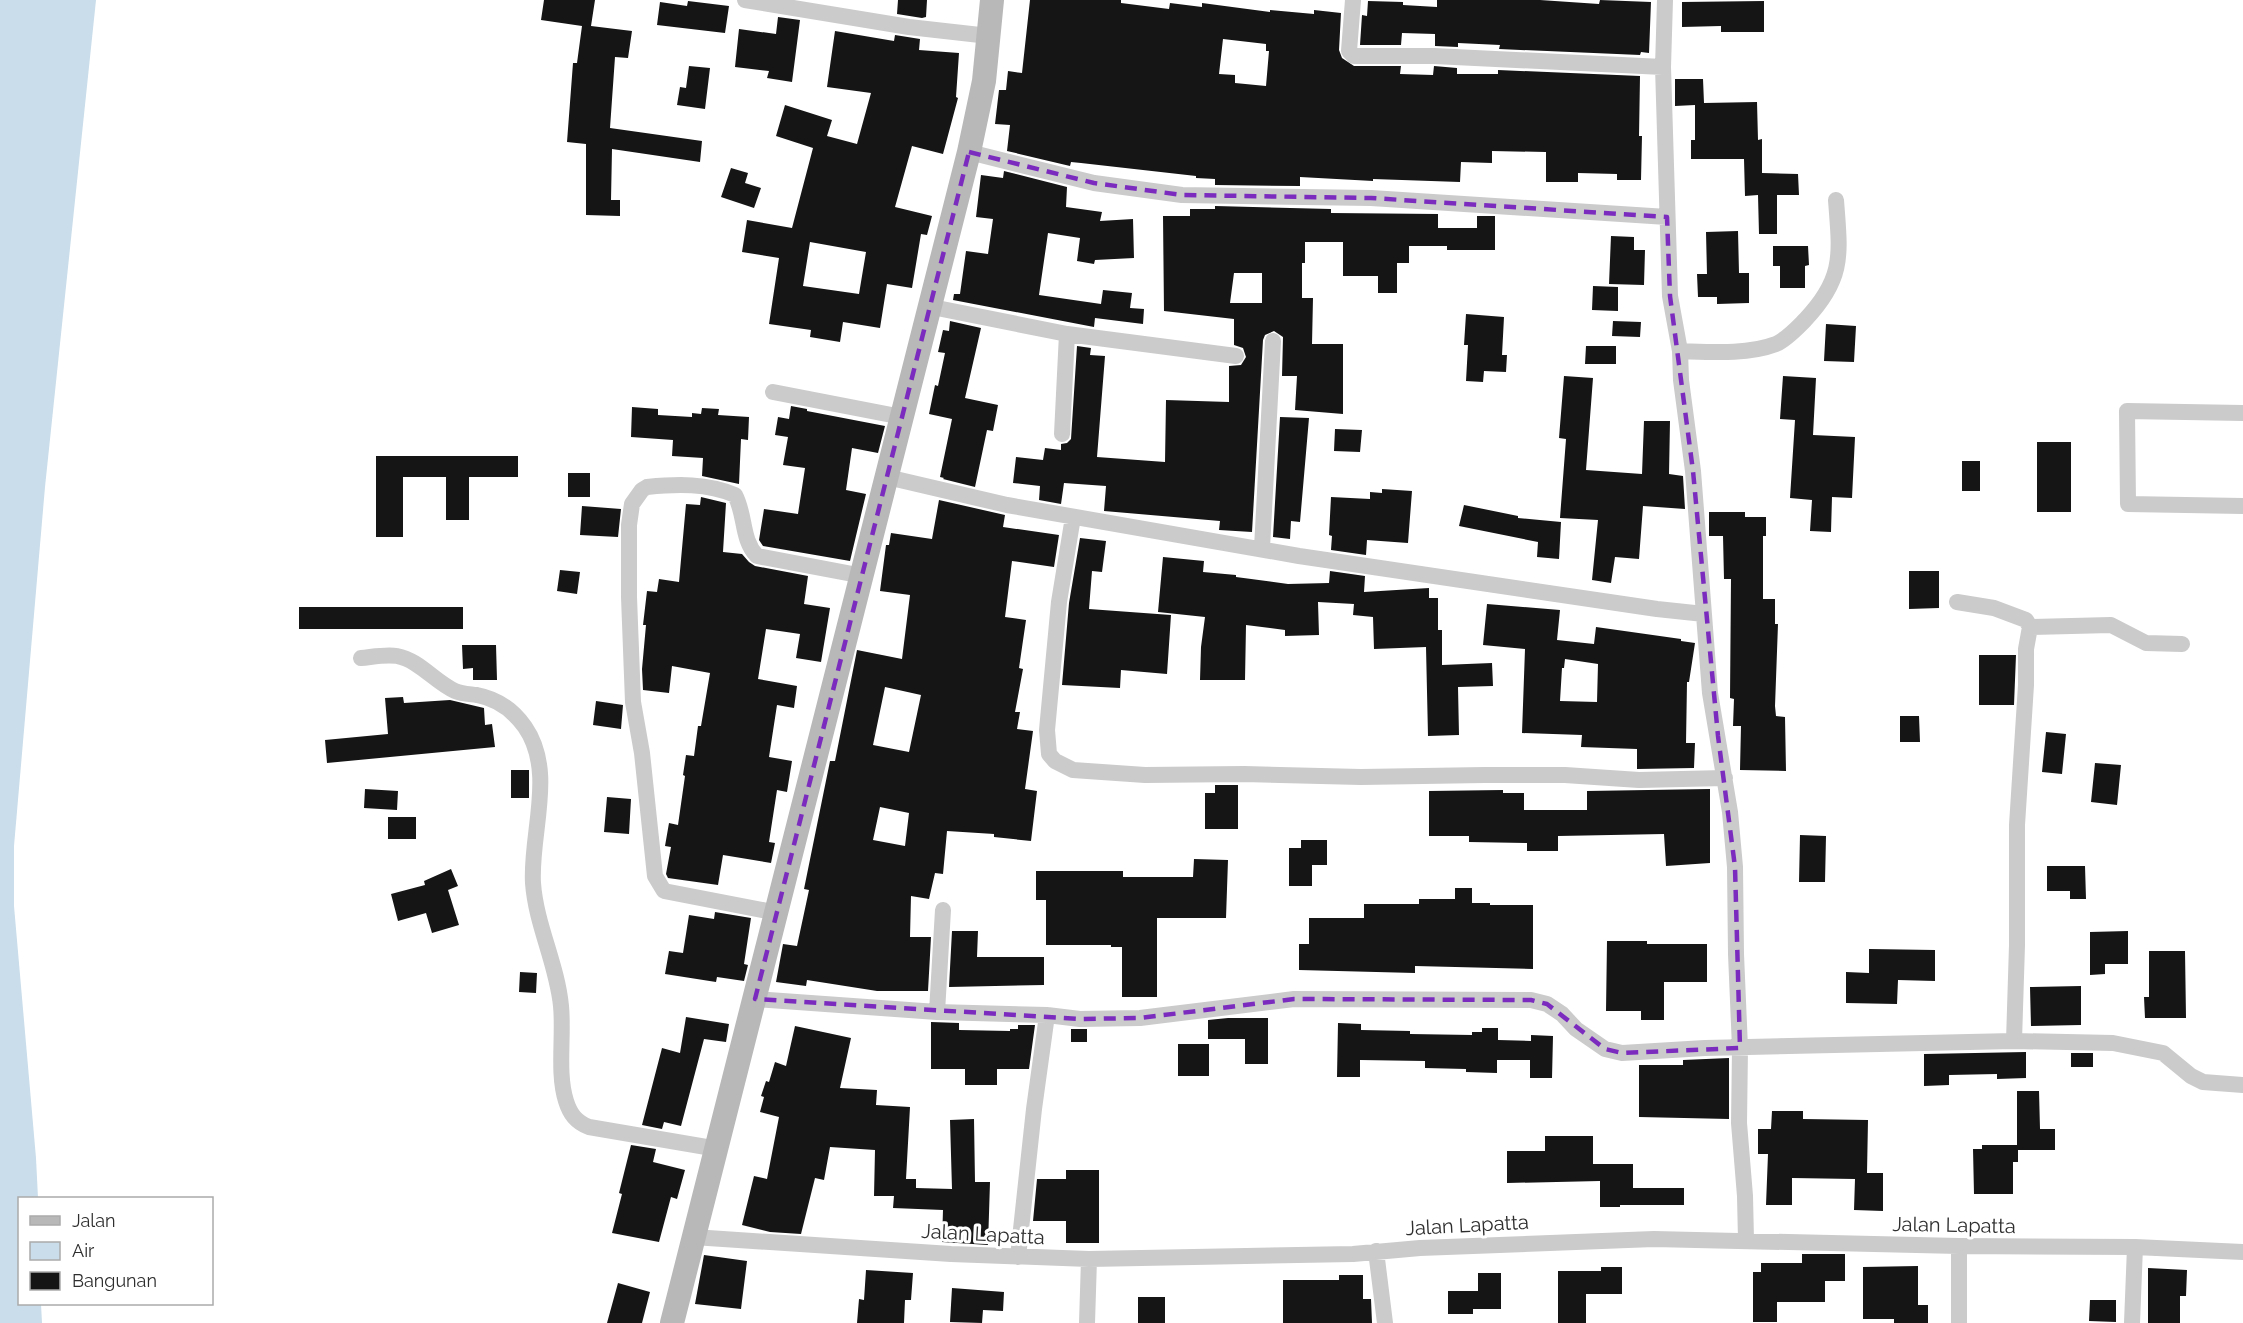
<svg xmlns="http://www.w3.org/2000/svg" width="2243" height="1323" font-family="Raleway,sans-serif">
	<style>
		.water { fill: #c9ddea }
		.building { fill: #151515; fill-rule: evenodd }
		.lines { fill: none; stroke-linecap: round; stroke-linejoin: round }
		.street { stroke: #cbcbcb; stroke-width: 16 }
		.secondary { stroke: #b8b8b8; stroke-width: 24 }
		.marked { fill: none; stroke: #7b2cbf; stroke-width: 4.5; stroke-dasharray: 12 8; stroke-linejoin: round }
		.labels { text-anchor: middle; stroke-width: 6; stroke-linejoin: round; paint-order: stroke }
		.street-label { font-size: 20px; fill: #2e2e2e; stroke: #fff }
	</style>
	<rect width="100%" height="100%" fill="#fff"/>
	<!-- water -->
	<path class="water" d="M0 0H96L45 487 14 846V906L36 1158 38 1198H20V1304H41L42 1323H0Z"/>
	<!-- building -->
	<path class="building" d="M544 0H595L591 26 632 31 628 58 615 57 610 128 702 141 700 162 612 149 611 200H620V216L586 215V144L567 142 573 63H577L582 26 541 20Z
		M898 0H927L926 17 922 18 897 14Z
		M1030 0H1121V3L1169 9 1170 3 1202 7V3L1270 12V10L1314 14V10L1341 13 1339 50 1342 58 1354 66H1401L1400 74 1433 75 1434 66 1457 68V74H1498V70L1640 76 1639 136H1642L1641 180H1617V174L1578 173V182H1546V152L1492 151V163L1461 162 1460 182 1373 179V181L1300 177V186L1215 185V179L1196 178V176L1081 163 1071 162 1070 166 1007 151 1010 125 995 124 999 90H1006L1008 71 1022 73ZM1223 39 1266 44V51H1269L1266 86 1235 83V75L1219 74Z
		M1437 0H1540L1599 4 1600 0 1651 2 1649 53 1641 52 1640 55 1499 49 1500 45 1458 43V47L1435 46V34L1402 33 1401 45H1360L1362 15 1367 16 1368 1 1403 2V5L1437 7Z
		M688 1 729 6 725 33 657 25 660 2 687 6Z
		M1764 1V32H1721V26L1682 27V2Z
		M778 17 800 20 792 82 767 78 769 71 735 67 739 29 776 34Z
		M835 31 894 41 895 35 920 39 919 50 959 53 956 97 958 98 943 154 912 146 895 207 932 216 927 235 921 234 912 288 887 284 880 328 843 322 840 342 810 337 811 330 769 324 779 258 742 252 747 220 792 228 813 148 776 136 785 105 832 120 827 136 857 144 871 93 827 87ZM810 242 866 252 859 294 803 286Z
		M689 66 710 68 705 109 677 105 680 87 686 88Z
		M1675 79H1703L1704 103 1757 102 1758 140 1762 139V173L1798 174 1799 195H1777V234H1759L1758 195 1745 196 1744 159H1691V140H1695V105L1675 106Z
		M731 168 748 173 745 183 761 188 754 208 721 197Z
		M1004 171 1067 187 1066 207 1102 212 1100 221 1133 219 1134 258 1095 260 1094 264 1077 261 1080 238 1048 233 1039 295 1101 304 1103 290 1132 293 1130 308 1144 309 1143 324 1095 318 1094 327 953 300 954 294H960L966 251 988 254 993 219 976 217 981 175 1003 178Z
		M1215 206 1331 209V213L1438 214V228H1477V216H1495V250H1447V246H1409V263H1397V293H1378V276H1343V242H1305V263H1302V298H1313L1312 344H1343V414L1295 410 1297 376H1282L1283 337 1274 331 1265 335 1263 340 1252 532 1219 530 1220 521 1104 511 1106 486 1064 483 1061 504 1039 500 1040 486 1013 483 1016 457 1043 460 1045 448 1061 450V444L1067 443 1071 439 1077 346 1091 348 1090 355 1105 356 1097 457 1165 462 1166 400 1229 402V366L1241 365 1246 357 1243 348 1234 345V319L1164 311 1163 216H1190V209H1215ZM1234 273H1262V303H1230Z
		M1738 231 1739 273H1749V303L1717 304V297H1698L1697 274H1707L1706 232Z
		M1611 236 1634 237V250H1645L1644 285 1609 284Z
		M1773 246H1808L1809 265 1805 266V288H1780V266H1773Z
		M1593 286 1618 287V311L1592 310Z
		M1466 314 1504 317 1502 355H1507L1506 372 1484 371 1483 382 1466 381 1468 345H1464Z
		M950 321 981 328 965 398 998 405 993 431 987 430 975 487 943 479 944 478 940 477 952 419 929 414 935 385 938 386 945 353 938 352 943 330 949 331Z
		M1613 321 1641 322 1640 337 1612 336Z
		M1826 324 1856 326 1854 362 1824 361Z
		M1586 346H1616V364H1585Z
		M1564 376 1593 378 1586 470 1642 474 1644 421H1670L1669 474 1683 476 1685 509 1643 506 1639 559 1615 557 1611 583 1592 580 1598 520 1560 518 1566 439 1559 438Z
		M1783 376 1816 378 1813 435 1855 437 1852 498 1832 497 1831 532 1810 531 1812 500 1790 498 1795 420 1780 419Z
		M791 406 807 409V411L885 426 878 453 852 448 846 490 866 494 850 561 763 546 759 540 764 509 798 514 805 468 783 465 788 437 775 435 778 417 789 419Z
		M632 407 658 409V415L692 417V413L701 414 702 408 719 409 718 415 749 417 748 440 741 439 739 484 702 476 703 458 672 456 673 440 631 437Z
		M1280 417 1309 418 1300 522 1291 521 1290 539 1273 537Z
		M1335 429 1362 430 1360 452 1334 451Z
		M2037 442H2071V512H2037Z
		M376 456H518V477H469V520H446V477H403V537H376Z
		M1962 461H1980V491H1962Z
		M568 473H590V497H568Z
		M1382 489 1412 491 1408 543 1367 540 1366 555 1331 550 1332 536 1329 535 1331 497 1370 499V492L1382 493Z
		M701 497 726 503 723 552 742 554 749 562 755 566 808 576 804 604 830 608 821 662 796 658 800 634 766 629 758 679 797 686 794 708 777 705 769 757 792 761 787 792 777 790 769 842 775 843 771 863 723 855 718 885 668 878 666 874 671 847 665 846 669 823 678 825 685 776 683 775 686 755 694 756 698 726H701L710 673 672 666 669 693 643 690 642 669 646 625H643L647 591 657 592 659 579 679 582 686 504 700 505Z
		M939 500 1005 515 1003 527 1059 535 1054 567 1012 561 1005 617 1026 620 1019 668 1023 669 1015 712H1020L1017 729 1033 731 1025 789 1037 791 1031 841 994 837V834L947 831 943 874 935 873 929 899 911 896 910 937H931L928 991H877L807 980 806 986 776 982 783 944 797 946 809 890 804 889 830 761H835L857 650 902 659 910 595 880 591 886 545H889L891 533 932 539ZM885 687 921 695 909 752 873 745ZM880 807 909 813 905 846 873 840Z
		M1464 505 1518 516V518L1561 522 1559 559 1537 557 1538 542 1459 526Z
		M582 506 621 509 618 537 580 535Z
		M1709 512H1745V517H1766V536H1763V599H1775V624H1778L1775 706 1776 716 1785 717 1786 771 1740 770 1741 726H1733L1734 699 1730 698 1731 579H1724L1723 536H1709Z
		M1080 538 1106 541 1102 572 1092 571 1089 609 1171 615 1167 674 1121 670 1120 688 1062 685 1069 603Z
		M1163 557 1204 561 1203 572 1236 575V577L1288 584 1329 583 1330 571 1365 576 1364 592 1429 588V598H1438V630H1442V665L1492 663 1493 686 1458 687 1459 735 1428 736 1426 647 1374 649 1373 617 1353 615 1354 604 1318 602 1319 635 1285 636V630L1246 625 1245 680H1200L1201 647 1205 617 1158 612Z
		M560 570 580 572 577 594 557 591Z
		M1909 571H1939V608L1909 609Z
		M1487 604 1560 610 1557 640 1594 644 1596 627 1681 639V641L1695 643 1689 682H1687L1686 743H1695L1694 768 1637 769V749L1581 747 1582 735 1522 733 1525 649 1483 645ZM1565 659 1598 664 1597 702 1560 701 1562 668H1564Z
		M299 607H463V629H299Z
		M462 645H496L497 680H473V668L463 669Z
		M1979 655H2016L2014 705H1979Z
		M403 697 404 703 450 700 484 708 485 725 492 724 495 747 327 763 325 740 388 734 385 698Z
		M596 701 623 705 621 729 593 725Z
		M1900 716H1919L1920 742H1900Z
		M2046 732 2066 734 2062 774 2042 772Z
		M2095 763 2121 765 2117 805 2091 802Z
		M511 770H529V798H511Z
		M1215 785H1238V829H1205V793H1215Z
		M365 789 398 791 397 810 364 808Z
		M1710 789V863L1666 866 1664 834 1558 836V851H1527V843L1469 842V836H1429V791L1503 790V793H1524V810H1587V791Z
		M607 797 631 799 629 834 604 832Z
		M388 817H416V839H388Z
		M1800 835 1826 836 1825 882H1799Z
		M1301 840H1327V865H1312V886H1289V848H1301Z
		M1194 859 1228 860 1226 918H1157V997H1122V947H1111V945H1046V900H1036V871H1123V877H1193Z
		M2047 866H2085L2086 899H2070V891H2047Z
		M451 869 458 886 448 890 459 925 432 933 426 913 398 921 391 894 425 885 424 881Z
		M1455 888H1472V903H1490V905H1533V969L1415 966V973L1299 970V944H1309V918H1364V904H1419V899H1455Z
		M715 912 751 918 744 964 748 965 744 981 717 977 716 982 665 974 669 951 683 953 689 915 714 919Z
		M952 931H978L977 957H1044V985L949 987Z
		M2128 931V964H2105V974L2090 975V932Z
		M1607 941H1647V944H1707V982H1664V1020H1641V1011H1606Z
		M1869 949 1935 950V981L1898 980 1897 1004 1846 1003V972L1869 973Z
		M2149 951H2185L2186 1018H2145L2144 997H2149Z
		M520 972 537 973 536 993 519 992Z
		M2081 986V1025L2031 1026 2030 987Z
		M686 1017 729 1024 726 1042 704 1039 681 1126 664 1122 662 1129 642 1125 662 1048 680 1053Z
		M1228 1018H1268V1064H1245V1039H1208V1020Z
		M931 1022 959 1023V1030L1010 1031V1029H1018V1025H1035L1029 1069H997V1085H965V1069H931Z
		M1338 1023 1361 1024V1030L1410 1031V1034L1472 1035V1032H1482V1028H1498V1040L1531 1041V1035L1553 1036 1552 1078H1530V1060H1497V1073L1466 1072V1069L1425 1068V1061L1360 1060V1077H1337Z
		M795 1026 851 1038 840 1088 877 1090 876 1105 910 1107 906 1179H916V1188L952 1189 950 1120 974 1119 975 1182H990L988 1245 942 1242 943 1210 893 1208 894 1196H874L875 1150 830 1147 824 1180 815 1178 801 1234 770 1232 742 1225 754 1176 767 1179 779 1117 760 1112 764 1097 761 1096 766 1081 769 1082 775 1062 786 1066Z
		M1071 1029H1087V1042H1071Z
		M1178 1044H1209V1076H1178Z
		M2026 1052V1078L1997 1079V1074L1949 1075V1085L1924 1086V1054Z
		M2071 1053H2093V1067H2071Z
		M1729 1058V1119L1639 1117V1065H1683V1060Z
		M2017 1091H2039L2040 1129H2055V1150H2018V1162H2013V1194H1974L1973 1149H1982V1145H2017Z
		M1772 1111H1803V1119L1868 1120 1867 1173H1883V1211L1854 1210 1855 1179 1792 1178V1205H1766L1768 1154H1758V1129H1771Z
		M1545 1136H1593V1164H1633V1188H1684V1205H1620V1207H1600V1181L1507 1183V1151H1545Z
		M631 1145 656 1149 653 1162 685 1170 677 1199 671 1197 659 1242 612 1233 622 1194 619 1193Z
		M1066 1170H1099V1243H1066V1221H1033L1037 1179H1066Z
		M1802 1254H1845V1281H1825V1302H1777V1322H1753V1272H1761V1263H1802Z
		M704 1255 747 1261 741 1309 695 1304Z
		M1918 1266V1305H1928V1323H1894V1319H1863V1267Z
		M1601 1267H1622V1294H1586V1323H1558V1271H1601Z
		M2148 1268 2187 1270 2186 1296H2180V1323H2148Z
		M866 1270 913 1273 911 1300H905L904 1323H857L859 1299 864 1300Z
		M1478 1273H1501V1309H1473V1314H1448V1291H1478Z
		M1339 1275H1363V1299H1371L1372 1323H1283V1280H1339Z
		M618 1283 650 1292 642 1323H607Z
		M952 1288 1004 1292 1003 1311 983 1310 982 1323 950 1322Z
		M1138 1297H1165V1323H1138Z
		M2090 1300H2116V1322L2089 1321Z"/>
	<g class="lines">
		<!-- street -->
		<path class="street" d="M745 0 909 27 989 36
			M1353 0 1349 51 1354 56H1434L1663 67
			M1665 0 1663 67 1670 296 1680 351 1681 380 1693 471 1710 693 1730 812 1735 867 1736 954 1740 1048 1739 1123 1745 1196 1746 1240
			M969 152 1094 183 1182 195 1371 198 1667 217
			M932 307 1067 334 1236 356
			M1680 351C1710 352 1747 355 1776 344 1787 339 1797 328 1805 320 1845 278 1840 254 1836 200
			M773 392 902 417
			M2243 413 2127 411 2128 504 2243 506
			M1062 434 1067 334
			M887 477 1007 505 1299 556 1657 609 1704 614
			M1073 517 1059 602 1047 730 1049 754 1055 761 1073 770 1145 775 1244 774 1361 777 1485 775H1565L1639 780 1725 778
			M1262 548 1273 341
			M1957 602 1994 608 2026 620 2030 627
			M361 658C372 657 386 654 397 656 419 660 435 682 455 691 462 694 470 694 477 695 498 699 513 710 525 727 556 772 530 833 533 883 536 925 557 964 561 1006 564 1036 557 1073 566 1101 570 1114 576 1122 589 1127L718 1149
			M778 913 664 891 655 876 642 753 633 702 629 597V525L632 504 642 490 647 487C677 484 707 483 735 495 746 516 741 539 757 556L863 576
			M755 999 937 1012 1047 1015 1080 1019 1140 1018 1294 999 1531 1000 1547 1004 1562 1014 1576 1029 1605 1049 1622 1053 1705 1048 2014 1041 2113 1043 2163 1053 2191 1076 2203 1082 2243 1085
			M937 1012 943 910
			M2014 1041 2017 945V825L2026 685V649L2030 627 2111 625 2146 643 2182 644
			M693 1237 951 1254 1089 1259 1353 1254 1420 1248 1654 1239 1959 1246 2135 1247 2243 1252
			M1376 1251 1385 1323
			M1018 1257 1034 1109 1047 1015
			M1087 1323 1089 1259
			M1959 1323V1246
			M2132 1323 2135 1247"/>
		<!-- secondary -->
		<path class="secondary" d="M672 1323 969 152 984 81 992 0"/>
	</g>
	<!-- marked area -->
	<path class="marked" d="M969 152 1094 183 1182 195 1371 198 1667 217 1670 296 1693 471 1718 736 1735 867 1740 1048 1622 1053 1605 1049 1547 1004 1531 1000 1294 999 1140 1018 1080 1019 755 999Z"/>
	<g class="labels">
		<!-- street labels -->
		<g class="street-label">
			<text transform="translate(1467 1225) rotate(-3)" y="7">Jalan Lapatta</text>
			<text transform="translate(1954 1225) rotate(1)" y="7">Jalan Lapatta</text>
			<text transform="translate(983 1234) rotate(3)" y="7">Jalan Lapatta</text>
		</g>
	</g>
	<!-- legend -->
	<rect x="18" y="1197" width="195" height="108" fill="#ffffff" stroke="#ababab" stroke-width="1.5"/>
	<rect x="30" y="1216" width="30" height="9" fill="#b8b8b8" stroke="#ababab" stroke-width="1.5"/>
	<text x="72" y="1227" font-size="18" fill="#2e2e2e">Jalan</text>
	<rect x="30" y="1242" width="30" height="18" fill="#c9ddea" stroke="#ababab" stroke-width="1.5"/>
	<text x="72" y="1257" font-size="18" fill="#2e2e2e">Air</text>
	<rect x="30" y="1272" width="30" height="18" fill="#151515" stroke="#ababab" stroke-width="1.5"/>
	<text x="72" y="1287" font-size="18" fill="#2e2e2e">Bangunan</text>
</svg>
